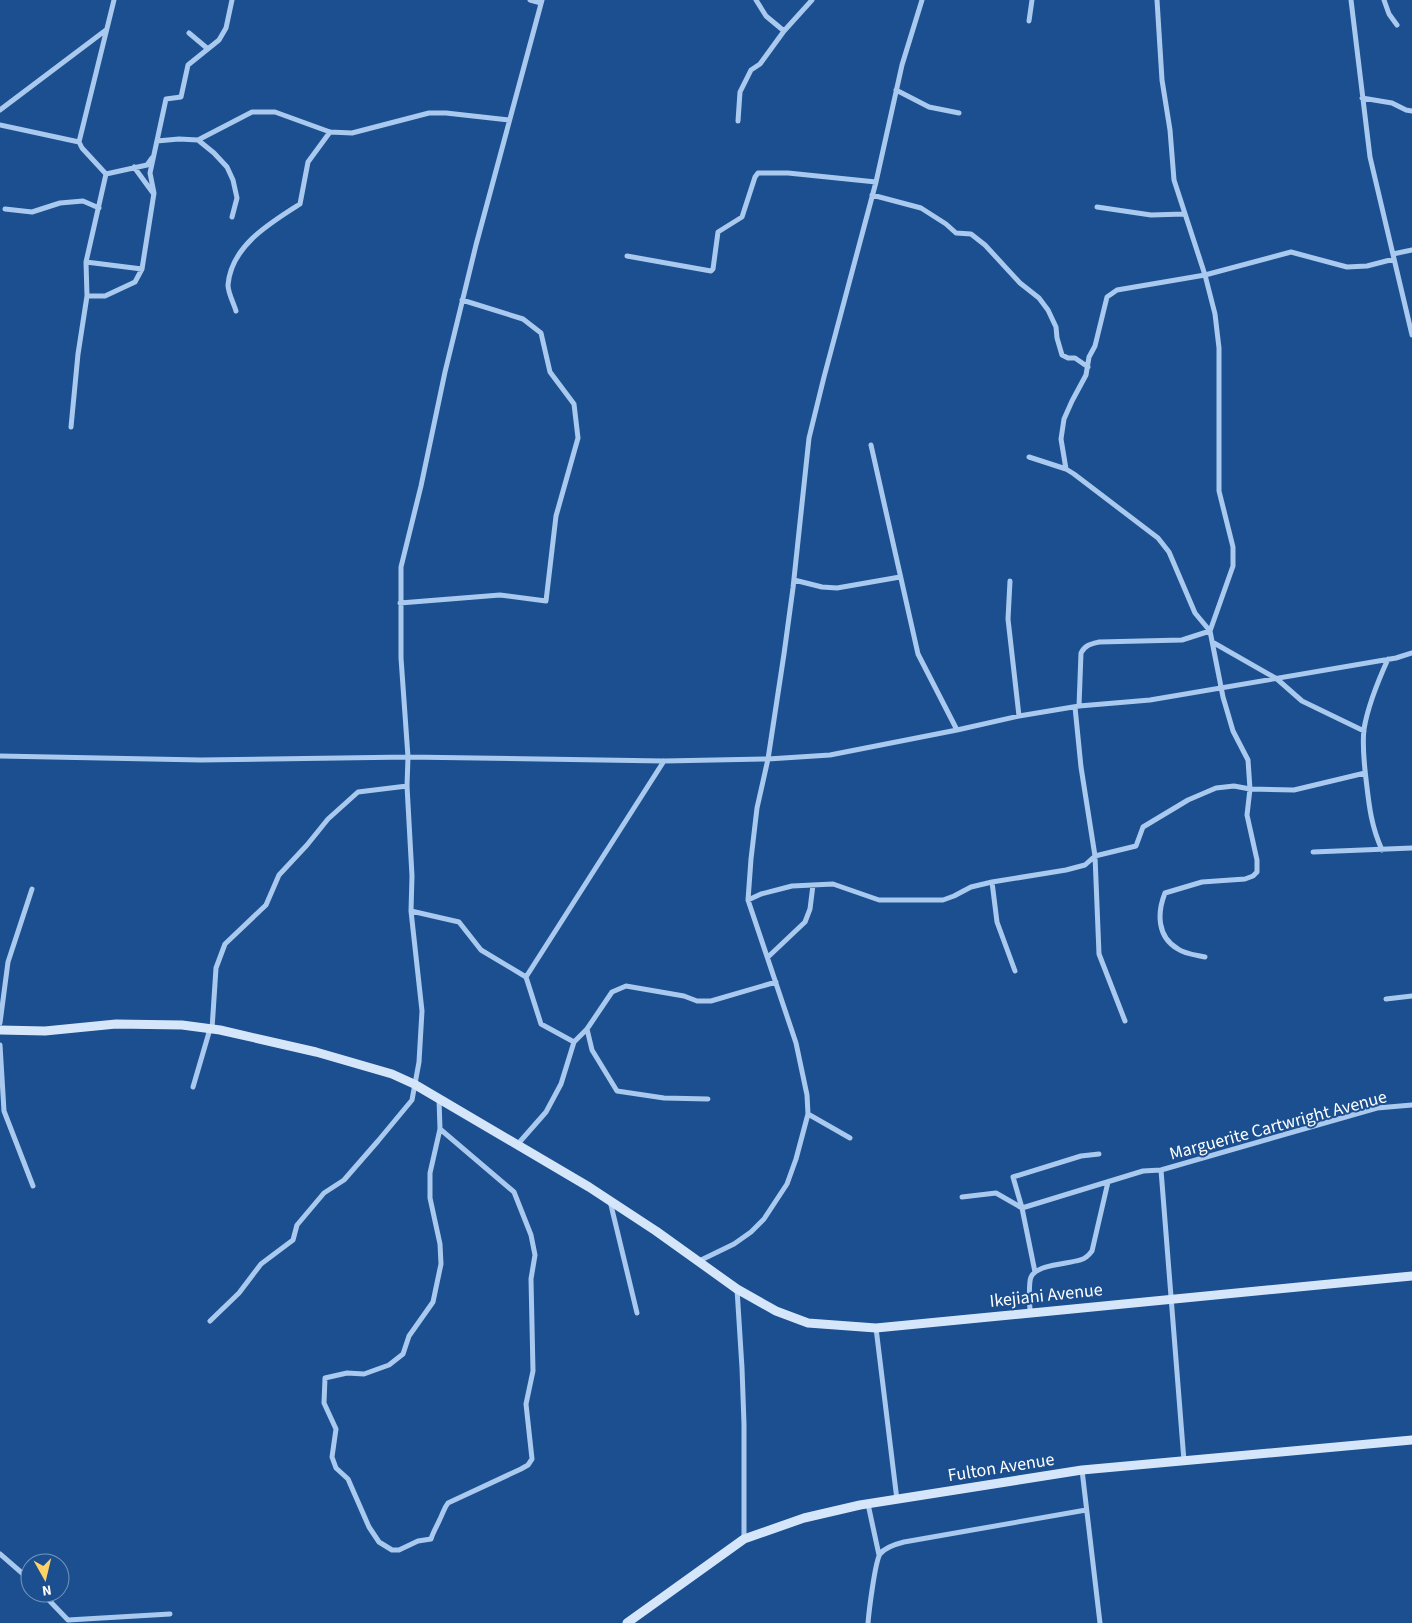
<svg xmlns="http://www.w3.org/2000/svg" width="1412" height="1623" font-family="'Source Sans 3',sans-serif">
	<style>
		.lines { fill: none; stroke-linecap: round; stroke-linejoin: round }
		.street { stroke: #a9c9ee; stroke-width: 5 }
		.secondary { stroke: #d6e6fa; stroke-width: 9 }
		.labels { text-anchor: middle; stroke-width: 4; stroke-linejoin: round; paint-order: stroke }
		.street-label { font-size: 18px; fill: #fff; stroke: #1b4f8f }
	</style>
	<rect width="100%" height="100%" fill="#1b4f8f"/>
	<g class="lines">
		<!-- street -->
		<path class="street" d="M530 0 541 3
			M756 0 766 16 784 31
			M1157 0 1162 80 1170 130 1174 180 1205 275 1215 314 1219 348V491L1233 547V566L1210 631
			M1351 0 1370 157 1412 335
			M1384 0 1389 14 1397 25
			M1029 21 1032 0
			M189 33 208 49
			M896 90 929 107 959 113
			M1362 98 1392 103 1406 110 1412 111
			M0 110 106 30
			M738 121 740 92 751 70 760 64 784 31 812 0
			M0 125 79 142
			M198 140 252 112H275L330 132 352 133 429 113H446L509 120
			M157 141 179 139 198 140 214 153 227 167 233 180 237 198 232 217
			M134 167 153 193
			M106 174 82 148 79 142 114 0
			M106 174 147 165 152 158
			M872 195 921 208 946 224 956 233 971 234 985 245 1020 283 1039 298 1048 310 1056 327 1057 338 1062 355 1068 358H1075L1088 367
			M1097 207 1151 215 1184 214
			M5 209 32 212 60 203 83 201 99 208
			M1393 254 1412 250
			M627 256 711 271 713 269 718 232 742 217 755 177 758 173H788L876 182
			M86 262 142 269
			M87 296H105L135 282 142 269 154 193 150 173 166 99 181 97 188 65 219 40 226 28 232 0
			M236 311C234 304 228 293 228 285 231 246 270 223 300 204L308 162 330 132
			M71 427 78 354 87 296 86 262 106 174
			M871 445 918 654 957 730
			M1029 457 1066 469 1074 474 1158 538 1169 552 1195 613 1210 631 1223 697 1233 731 1248 760 1250 789 1247 815 1257 860V872L1253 876 1245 879 1202 882 1165 893C1157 913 1157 937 1178 949 1185 954 1196 955 1205 957
			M1066 469 1061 439 1064 419 1072 401 1086 375 1089 357 1095 346 1107 297 1117 290 1205 275 1291 252 1347 267 1367 266 1394 259
			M794 580 822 587 837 588 900 577
			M1010 581 1008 619 1019 716
			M400 603 500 595 546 601 556 516 578 438 574 404 550 372 541 333 523 319 462 300
			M1214 643 1277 679 1302 701 1364 731
			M1079 706 1081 653C1085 645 1091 644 1099 642L1182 640 1210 631
			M1075 707 1081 767 1095 856 1099 954 1125 1021
			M0 756 201 760 408 757 664 761 768 759 830 755 957 730 1019 716 1079 706 1150 700 1396 658 1412 653
			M1382 850C1371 826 1369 805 1366 779 1364 762 1362 746 1364 729 1368 705 1378 681 1388 659
			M1313 852 1412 848
			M992 882 997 922 1015 971
			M748 900 761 894 792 886 833 884 879 900H943L954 896 971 887 992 882 1066 870 1085 865 1095 856 1136 846 1143 827 1188 800 1216 788 1234 786 1250 789 1294 790 1365 773
			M411 911 459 922 481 950 526 977 541 1024 574 1042
			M768 957 805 922 810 909 813 885
			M526 977 664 761
			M1386 999 1412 996
			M0 1023 8 962 32 889
			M587 1029 592 1050 617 1091 664 1098 708 1099
			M0 1045 4 1111 33 1186
			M193 1087 210 1029H212L216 968 225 944 266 905 279 875 307 845 328 819 358 792 407 786
			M439 1099 440 1129 430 1173V1198L440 1244 441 1264 433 1302 409 1336 403 1354 389 1365 364 1374 347 1373 325 1378 324 1403 336 1429 332 1457 336 1468 348 1479 369 1527 379 1542 392 1550H399L418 1541 431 1539C433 1532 437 1526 440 1519 443 1513 444 1508 448 1503L521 1469 528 1465 532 1459 526 1404 533 1371 531 1279 535 1255 531 1235 514 1192 440 1129
			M808 1114 850 1138
			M517 1145 546 1112 561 1084 574 1042 587 1029 612 992 626 986 684 996 697 1001H711L776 982
			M1161 1170 1184 1461
			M962 1197 996 1193 1022 1208 1143 1171 1161 1170 1377 1108 1412 1105
			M610 1201 637 1313
			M699 1261 734 1244 751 1232 764 1219 787 1184 796 1159 808 1114 807 1095 796 1043 748 900 751 859 757 808 768 759 784 654 793 588 809 438 824 377 876 182 902 65 922 0
			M1035 1272 1022 1208 1013 1177 1081 1156 1099 1154
			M737 1289 742 1368 744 1424V1539
			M1030 1313C1030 1304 1028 1284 1031 1277 1037 1264 1068 1264 1080 1260 1085 1259 1089 1255 1092 1251L1108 1182
			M210 1321 239 1293 261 1264 293 1240 297 1225 324 1193 344 1180 378 1141 412 1100 419 1062 422 1011 411 911 412 876 407 786 408 757 401 658V567L421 486 445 372 476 245 542 0
			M876 1328 897 1500
			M1082 1470 1100 1623
			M868 1504 879 1555
			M0 1554 30 1580
			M42 1593 68 1620 170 1614
			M868 1623C869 1611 875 1562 880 1554 885 1547 896 1544 904 1542L1086 1510"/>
		<!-- secondary -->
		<path class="secondary" d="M0 1030 45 1031 116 1024 182 1025 220 1030 316 1052 392 1074 414 1084 589 1187 656 1231 737 1289 776 1311 808 1323 876 1328 1412 1276
			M627 1623 744 1539 804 1518 860 1505 1082 1470 1412 1440"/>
	</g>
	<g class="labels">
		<!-- street labels -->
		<g class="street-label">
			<text transform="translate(1278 1125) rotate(-15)" y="6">Marguerite Cartwright Avenue</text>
			<text transform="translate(1046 1295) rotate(-6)" y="6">Ikejiani Avenue</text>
			<text transform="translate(1001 1467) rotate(-9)" y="6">Fulton Avenue</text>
		</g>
	</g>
	<!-- north arrow -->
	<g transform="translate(45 1578) rotate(172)"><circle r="24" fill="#1b4f8f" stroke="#7695bc"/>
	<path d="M0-4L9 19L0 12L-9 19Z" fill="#ffd166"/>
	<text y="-8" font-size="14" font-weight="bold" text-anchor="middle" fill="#ffffff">N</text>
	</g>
</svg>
